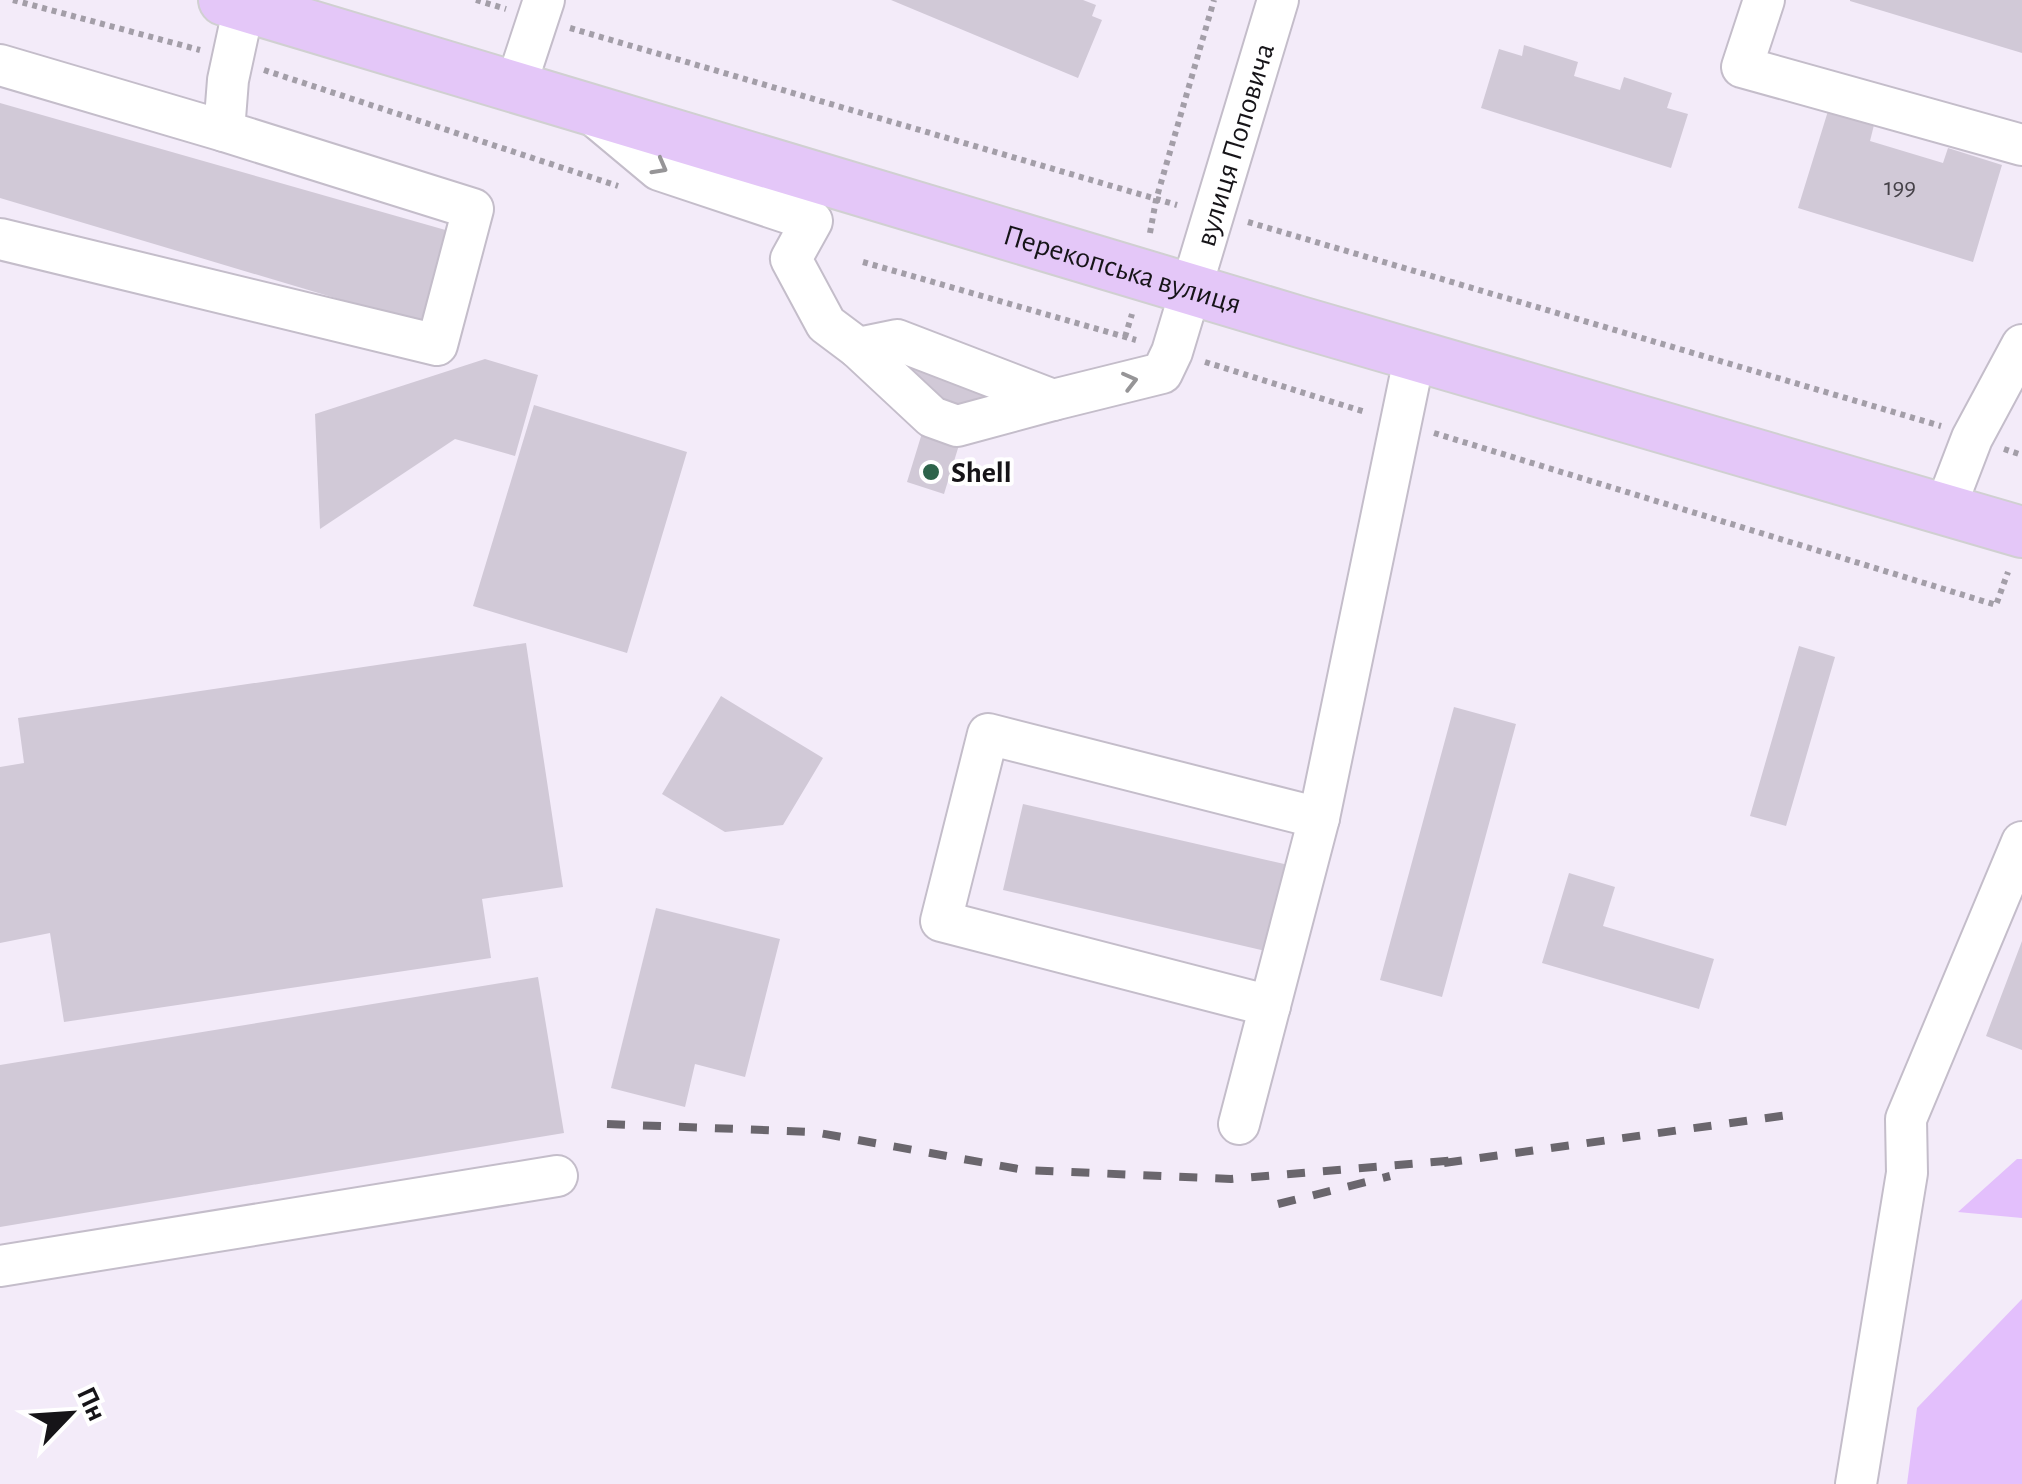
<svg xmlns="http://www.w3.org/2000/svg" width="2022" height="1484" font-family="'Alegreya Sans',sans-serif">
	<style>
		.green { fill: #e3bffc }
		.building { fill: #d1c9d7 }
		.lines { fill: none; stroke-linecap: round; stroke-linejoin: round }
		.minor-casing { stroke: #c4bdca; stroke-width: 44 }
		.major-casing { stroke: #d0d0d1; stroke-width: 54 }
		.path { stroke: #a39ea8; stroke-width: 6; stroke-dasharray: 5 5; stroke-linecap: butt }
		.minor { stroke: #fff; stroke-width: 40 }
		.major { stroke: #e4c7f8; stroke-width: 50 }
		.rail { stroke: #6a666d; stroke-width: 8; stroke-dasharray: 18 18; stroke-linecap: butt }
		.oneway { stroke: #969597 }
		.poi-dot { fill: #2d634a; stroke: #fff; stroke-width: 4 }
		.labels { text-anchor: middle; stroke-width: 8; stroke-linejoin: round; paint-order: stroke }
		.number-label { font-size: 25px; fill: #454148 }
		.street-label { font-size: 30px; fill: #161418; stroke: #fff }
		.poi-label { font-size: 30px; font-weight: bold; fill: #161418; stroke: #fff; text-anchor: start }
	</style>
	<rect width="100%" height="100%" fill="#f3ebf9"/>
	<!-- green -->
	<path class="green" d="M2017 1159H2022V1218L1958 1212Z
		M2022 1299V1484H1907L1917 1408Z"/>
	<!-- building -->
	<path class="building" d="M891 0H1083L1096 5 1092 16 1102 20 1078 78Z
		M2022 0V53L1850 1V0Z
		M1524 45 1578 62 1574 76 1620 90 1624 77 1672 93 1667 108 1688 114 1671 168 1481 108 1499 49 1522 56Z
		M0 103 456 233 429 326 0 198Z
		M1828 111 1874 125 1870 141 1943 163 1948 148 2002 165 1973 262 1798 208Z
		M918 342 1011 371 996 417 970 409 944 494 907 482 934 394 904 385Z
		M485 359 538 375 515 456 455 439 320 529 315 414Z
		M534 405 687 452 627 653 473 606Z
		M526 643 563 887 482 899 491 958 64 1022 50 933 0 943V767L24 763 18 718Z
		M1799 646 1835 657 1786 826 1750 816Z
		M721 696 823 758 783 825 725 832 662 794Z
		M1454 707 1516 724 1442 997 1380 980Z
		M1023 804 1293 866 1274 953 1003 890Z
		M1569 873 1615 887 1603 926 1714 959 1699 1009 1542 963Z
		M656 908 780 939 745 1077 695 1064 685 1107 611 1088Z
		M2022 941V1050L1986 1036Z
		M538 977 564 1133 0 1227V1065Z"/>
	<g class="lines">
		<!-- minor casing -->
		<g class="minor-casing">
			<g id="minor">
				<path d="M1764 0 1742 67 2022 145"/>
				<path d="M0 65 224 131"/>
				<path d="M515 88 544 0"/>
				<path id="s1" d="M592 114 659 170 812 221 791 259 826 324 858 348 897 340 1053 400 1162 373 1172 352 1278 0"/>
				<path d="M0 239 437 345 473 209 224 131 228 80 244 6"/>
				<path d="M858 348 932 417 957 426 1053 400"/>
				<path d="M1944 511 1972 438 2022 345"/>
				<path d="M1270 1006 941 921 988 734 1319 818"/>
				<path d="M1239 1124 1319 818 1415 354"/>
				<path d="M0 1266 557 1176"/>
				<path d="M1856 1484 1907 1173 1906 1119 2022 842"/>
			</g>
		</g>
		<!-- major casing -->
		<g class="major-casing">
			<g id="major">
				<path id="s2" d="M224 0 1300 322 2022 532"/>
			</g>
		</g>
		<!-- path -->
		<path class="path" d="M13 0 200 50
			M476 0 506 9
			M570 28 1177 205
			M264 70 618 186
			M1248 222 1941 426
			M1150 233 1156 200 1214 0
			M863 262 1136 340
			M1125 337 1132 314
			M1205 362 1365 412
			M1434 433 1996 605 2008 572
			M2004 449 2022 455"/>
		<!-- minor -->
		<use href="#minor" class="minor"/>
		<!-- major -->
		<use href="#major" class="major"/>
		<!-- rail -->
		<path class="rail" d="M607 1124 814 1132 1024 1170 1231 1179 1457 1160
			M1444 1163 1795 1114
			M1278 1204 1390 1176"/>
	</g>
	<!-- one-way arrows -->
	<defs><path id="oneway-chevron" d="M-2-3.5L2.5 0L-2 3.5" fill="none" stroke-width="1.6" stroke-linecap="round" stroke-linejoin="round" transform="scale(2.5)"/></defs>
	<g class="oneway">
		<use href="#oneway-chevron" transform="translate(660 167) rotate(29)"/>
		<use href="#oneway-chevron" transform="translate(1130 381) rotate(-14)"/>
	</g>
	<!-- markers -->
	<circle class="poi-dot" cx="931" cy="472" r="10"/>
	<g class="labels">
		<!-- number labels -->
		<g class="number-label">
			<text x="1900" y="195">199</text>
		</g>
		<!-- street labels -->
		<g class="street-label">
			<text dy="10" stroke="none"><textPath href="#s1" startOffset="965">вулиця Поповича</textPath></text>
			<text dy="10" stroke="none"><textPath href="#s2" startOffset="938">Перекопська вулиця</textPath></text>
		</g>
		<!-- poi labels -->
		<g class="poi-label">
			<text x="951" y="482">Shell</text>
		</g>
	</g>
	<!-- north arrow -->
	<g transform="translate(70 1414) rotate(65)" stroke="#ffffff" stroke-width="8" paint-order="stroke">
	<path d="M0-8L18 38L0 25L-18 38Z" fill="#161418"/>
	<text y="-15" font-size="28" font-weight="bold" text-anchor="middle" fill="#161418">Пн</text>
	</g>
</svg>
